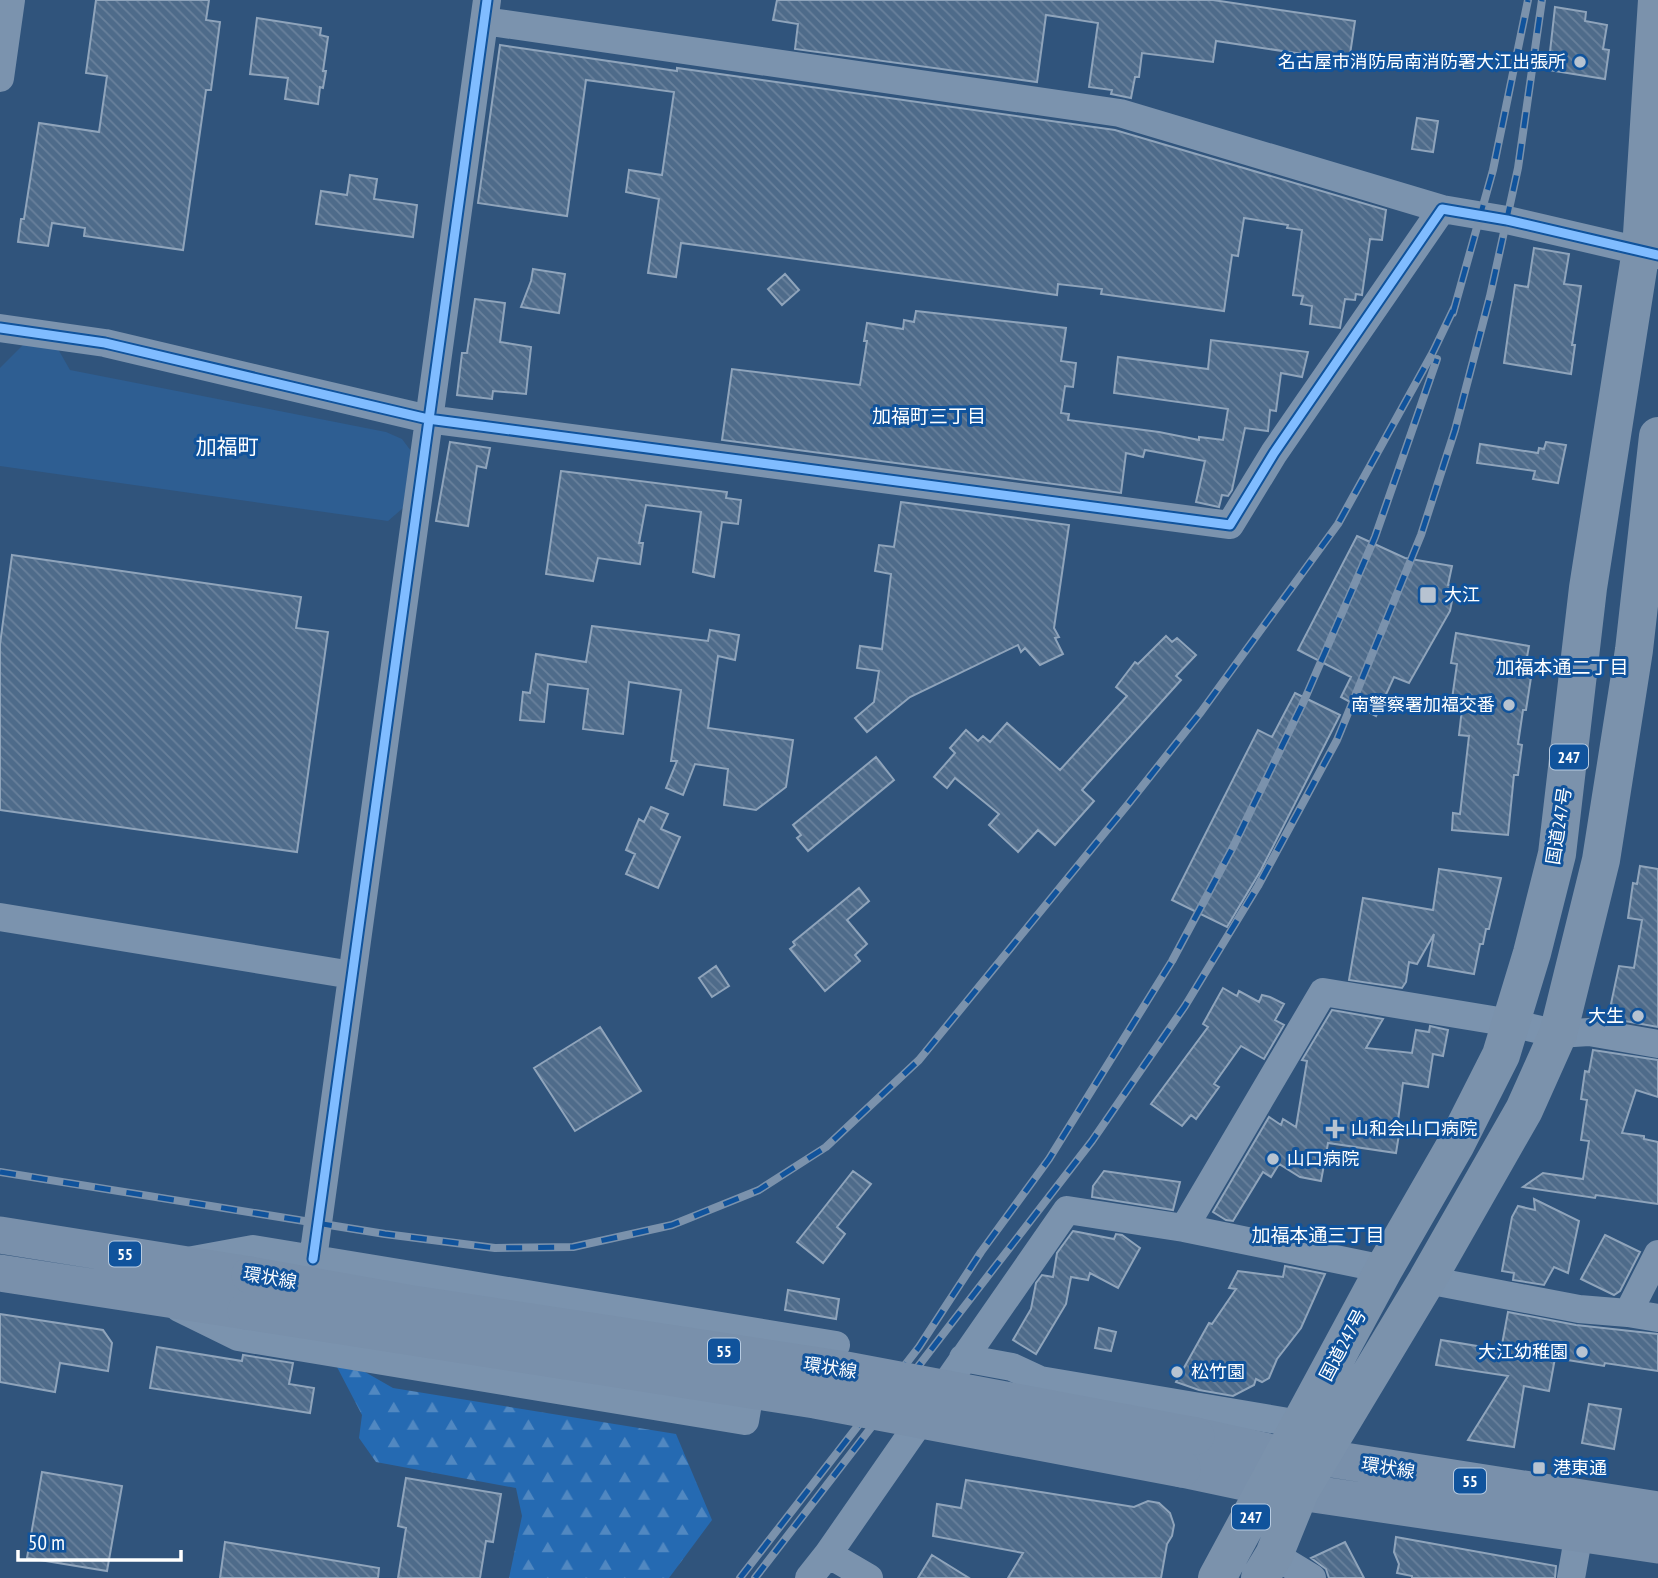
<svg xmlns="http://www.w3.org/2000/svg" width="1658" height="1578" font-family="'PT Sans Narrow','Noto Sans JP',sans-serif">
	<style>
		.forest { fill: url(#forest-firs) }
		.water { fill: #2e5e92 }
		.building { fill: url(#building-back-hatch); stroke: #8fa4bb; stroke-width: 2 }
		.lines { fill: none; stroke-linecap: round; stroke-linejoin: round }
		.minor { stroke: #7b93ae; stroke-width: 28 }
		.major { stroke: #7990ab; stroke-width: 37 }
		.highway { stroke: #7b92ac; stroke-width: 38 }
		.rail-casing { stroke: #7b92ac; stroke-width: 8 }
		.rail { stroke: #10539c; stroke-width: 5; stroke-dasharray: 16; stroke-linecap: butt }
		.major-bridge { stroke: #7990ab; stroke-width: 37 }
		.cycleway-casing { stroke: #10539c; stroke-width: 13 }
		.cycleway { stroke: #80bcff; stroke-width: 9 }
		.poi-dot { fill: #b7c3d1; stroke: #10539c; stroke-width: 2.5 }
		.labels { text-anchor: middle; stroke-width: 6; stroke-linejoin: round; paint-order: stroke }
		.shield { fill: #10539c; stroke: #b7cbe1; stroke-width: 2 }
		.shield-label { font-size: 16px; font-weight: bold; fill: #fff }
		.poi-label { font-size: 18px; fill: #fff; stroke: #10539c; text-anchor: start }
		.street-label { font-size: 18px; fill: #fff; stroke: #10539c }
		.neighbourhood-label { font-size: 19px; fill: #fff; stroke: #10539c }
		.quarter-label { font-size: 21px; fill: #fff; stroke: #10539c }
	</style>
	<defs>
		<pattern id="forest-firs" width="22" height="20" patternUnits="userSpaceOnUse" patternTransform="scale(1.75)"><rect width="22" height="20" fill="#256ab2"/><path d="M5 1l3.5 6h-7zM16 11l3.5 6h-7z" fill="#5188c1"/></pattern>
		<pattern id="building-back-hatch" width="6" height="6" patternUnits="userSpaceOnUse" patternTransform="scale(1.75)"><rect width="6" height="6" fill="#4e6b8a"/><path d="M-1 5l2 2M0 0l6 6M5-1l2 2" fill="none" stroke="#69819c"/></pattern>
	</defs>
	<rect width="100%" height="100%" fill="#30547c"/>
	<!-- forest -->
	<path class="forest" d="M337 1367 365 1372 393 1388 676 1434 712 1520 669 1578H509L522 1516 516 1488 376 1462 359 1438 362 1415Z"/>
	<!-- water -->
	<path class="water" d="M24 344 58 349 70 370 386 432 402 439 411 451 403 508 388 521 0 466V368Z"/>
	<!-- building -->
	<path class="building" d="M96 0H209L206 20 220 22 211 90H206L183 250 84 236 85 228 52 223 48 246 18 242 21 219H24L39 123 99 132 107 76 86 73Z
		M777 0H1213L1355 21 1349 61 1216 41 1213 62 1142 53 1139 77H1135L1131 98 1111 94 1112 90 1089 87 1098 23 1046 15 1037 82 795 49 798 24 773 20Z
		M1555 7 1586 12 1585 21 1607 25 1603 49 1609 50 1605 79 1548 70Z
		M257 18 321 28 320 35 328 37 323 71H326L323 88 320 87 318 104 285 99 288 78 250 74Z
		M500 45 677 71V68L1115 130 1386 210 1382 240 1370 239 1362 295 1356 294 1355 300 1345 299 1340 328 1310 324 1312 306 1301 304 1303 296 1293 295 1302 230 1287 228 1288 225 1244 218 1238 256 1232 255 1224 311 1101 294 1102 289 1058 284 1057 295 681 243 676 277 648 273 659 199 626 192 629 170 662 175 674 92 586 80 567 216 478 203Z
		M1417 118 1438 121 1433 152 1412 149Z
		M350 175 377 179 374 199 417 205 413 237 316 224 321 191 347 195Z
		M1534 248 1569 254 1564 284 1581 286 1572 345H1575L1571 374 1504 363 1515 285 1528 287Z
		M533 269 565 274 559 313 521 307 531 281Z
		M785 274 799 290 782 305 768 289Z
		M475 299 505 303 500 342 531 347 526 394 493 391 492 399 457 395 462 353H467Z
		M916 311 1066 328 1061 361 1076 363 1073 387 1065 386 1061 413 1069 414 1068 420 1159 432 1199 440V437L1223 440 1228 409 1114 393 1118 357 1208 369 1211 340 1308 352 1302 377 1281 373 1276 411 1270 410 1268 431 1245 428 1232 490 1228 496 1222 495 1219 507 1196 502 1205 461 1145 450 1143 457 1126 453 1121 493 722 440 732 369 860 385 867 341H864L867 323 903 329 904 320 914 322Z
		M450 442 490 448 486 468 477 466 468 526 436 521Z
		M1546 442 1566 445 1558 483 1533 479 1535 471 1477 463 1480 444 1538 453 1539 448 1544 449Z
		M561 471 727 492 726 498 741 500 738 524 722 522 714 577 693 572 701 512 646 505 639 543H643L640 564 598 558 593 581 546 574Z
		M901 502 1069 525 1054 628 1059 637 1055 638 1063 654 1040 665 1025 648 1021 652 1018 645 910 697 867 732 855 718 874 702 879 671 857 668 860 646 882 649 891 574 875 571 879 545 894 547Z
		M1357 536 1405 558 1452 566 1448 585 1455 586 1450 611 1409 683 1394 677 1376 716 1341 697 1351 677 1298 650Z
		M12 555 301 597 296 628 328 632 297 852 0 810V644Z
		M592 626 708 641 710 630 739 635 735 660 718 656 708 728 793 740 786 787 756 810 724 805 728 769 695 764 683 795 666 788 677 761H671L681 690 629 682 623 734 583 729 588 689 548 684 544 722 520 720 523 692 530 693 536 654 586 662Z
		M1456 633 1529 646 1527 657 1534 658 1526 710H1523L1518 744 1522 745 1518 775H1514L1508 835 1452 830 1453 813 1460 814 1469 736 1459 735 1463 700 1452 699 1457 664 1451 663Z
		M1166 636 1172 642 1177 638 1196 655 1176 676 1181 680 1082 790 1094 801 1055 845 1038 830 1018 852 989 825 999 814 955 778 947 788 934 777 955 753 950 748 966 730 978 741 983 736 990 742 1007 723 1060 770 1127 696 1116 687 1135 662 1138 664Z
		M1295 693 1340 715 1261 870 1227 927 1172 900 1258 730 1272 737Z
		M876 757 894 780 808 851 797 838 801 835 793 825Z
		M651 807 668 814 661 829 680 837 658 888 626 874 635 854 626 850 639 819 644 822Z
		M1640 866 1658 869V1027L1608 1018 1619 966 1634 968 1642 920 1628 918 1633 883 1637 884Z
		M1439 869 1501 878 1489 929H1486L1483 944H1480L1474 974 1428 966 1434 934 1417 964 1409 962 1406 982 1402 988 1349 980 1363 898 1433 910Z
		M859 888 869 901 847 920 867 944 855 955 860 961 825 991 790 949 795 945 793 942Z
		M716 966 729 986 712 997 699 978Z
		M1223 988 1237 996 1239 991 1259 1002 1262 995 1270 997 1284 1004 1275 1020 1284 1025 1264 1059 1241 1046 1214 1084 1219 1087 1196 1119 1191 1115 1182 1126 1151 1104 1208 1027 1203 1024Z
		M1332 1010 1383 1019 1366 1048 1412 1053 1416 1030 1429 1032 1430 1026 1448 1030 1443 1056 1433 1054 1428 1087 1403 1083 1397 1128H1400L1396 1153 1328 1143 1321 1181 1300 1177 1279 1164 1271 1177 1263 1172 1233 1221 1226 1220 1213 1212 1269 1117 1281 1125 1283 1119 1296 1127 1307 1061 1302 1060Z
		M600 1027 641 1091 575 1131 534 1068Z
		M1593 1050 1658 1060V1097L1636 1090 1622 1133 1644 1136V1139L1658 1142V1204L1596 1195 1595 1198 1523 1187 1543 1173 1583 1179 1589 1141 1581 1140 1587 1100 1581 1099 1585 1071 1589 1072Z
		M853 1171 871 1184 837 1227 845 1234 823 1263 797 1242Z
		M1104 1171 1180 1182 1173 1210 1092 1197 1093 1186Z
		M1534 1199 1579 1221 1568 1273 1554 1267 1544 1285 1513 1280 1514 1273 1502 1271 1512 1217 1518 1206 1535 1210Z
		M1073 1231 1114 1239 1116 1234 1122 1235 1140 1248 1118 1288 1090 1273 1088 1280 1071 1277 1066 1304 1036 1354 1013 1340 1031 1309 1036 1283 1042 1275 1053 1277 1057 1253Z
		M1605 1235 1640 1252 1620 1291 1614 1295 1581 1279Z
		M1285 1266 1325 1274 1301 1328 1277 1359 1269 1378 1262 1382 1256 1379 1254 1385 1233 1396 1199 1390 1176 1382 1209 1323 1212 1324 1236 1289 1229 1288 1238 1271 1283 1277Z
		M788 1290 839 1299 836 1319 785 1310Z
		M1508 1312 1576 1325 1658 1334V1371L1605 1363 1604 1366 1555 1358 1549 1391 1524 1386 1514 1447 1468 1440 1508 1376 1436 1365 1441 1340 1501 1350Z
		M0 1314 103 1330 112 1343 108 1371 60 1363 55 1392 0 1382Z
		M1099 1328 1116 1332 1111 1351 1095 1348Z
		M157 1347 242 1361 243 1355 293 1363 289 1384 314 1388 310 1413 150 1388Z
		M1589 1404 1621 1409 1614 1449 1582 1443Z
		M42 1472 122 1486 107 1571 27 1558Z
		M406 1478 501 1494 493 1542 486 1541 480 1578H398L406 1528 398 1526Z
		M966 1480 1134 1507 1148 1501 1159 1503 1170 1513 1174 1525 1172 1536 1167 1544 1161 1578H1008L1023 1553 933 1536 937 1504 961 1508Z
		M1396 1537 1556 1566 1555 1578H1412V1576L1397 1573 1399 1564 1394 1552Z
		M225 1542 379 1568 378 1578H220Z
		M1345 1542 1364 1578H1329L1326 1569 1311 1558Z
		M932 1555 969 1578H918Z"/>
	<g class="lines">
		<!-- minor -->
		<path class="minor" d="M484 21 1120 113 1442 209
			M0 78 11 0
			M0 328 105 343 428 419 1230 525 1274 453 1442 209 1507 220 1658 255
			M0 917 352 975
			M1184 1228 1384 1269
			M313 1259 487 0
			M193 1260 253 1249 836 1345
			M1427 1280 1579 1309 1628 1313 1658 1318
			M179 1308 238 1337 745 1421 760 1333
			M1628 1313 1658 1254
			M963 1358 1012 1367 1040 1380 1300 1424
			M828 1554 869 1578
			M1274 1555 1312 1578
			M809 1578 828 1554 1067 1210 1184 1228 1323 992 1511 1023 1558 1034 1589 1032 1658 1044
			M1571 1578 1579 1533"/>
		<!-- major -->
		<path class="major" d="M0 1235 250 1275
			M0 1273 246 1311
			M1196 1436 1282 1455 1319 1457 1658 1510
			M1182 1469 1267 1487 1658 1545"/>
		<!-- highway -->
		<path class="highway" d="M1217 1578 1384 1269 1456 1144 1501 1055 1532 953 1557 854 1588 588 1641 250 1657 0
			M1260 1578 1274 1555 1300 1491 1427 1280 1524 1110 1558 1034 1601 860 1634 650 1658 436"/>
		<!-- rail casing -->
		<g class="rail-casing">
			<path id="rail" d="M1453 313 1493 170 1528 0
				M0 1172 385 1234 495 1248 573 1247 672 1225 759 1190 826 1147 919 1060 1129 803 1201 712 1338 524 1433 352 1455 306
				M740 1578 919 1347 981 1252 1049 1159 1172 961 1233 847 1303 703 1375 537 1437 359
				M755 1578 1092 1141 1185 1006 1258 886 1337 740 1421 535 1455 430 1490 296 1518 168 1542 0"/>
		</g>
		<!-- rail -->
		<use href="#rail" class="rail"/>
		<!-- major-bridge -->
		<path class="major-bridge" d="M250 1275 407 1303 846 1370 1196 1436
			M246 1311 815 1400 1182 1469"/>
		<!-- cycleway casing -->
		<g class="cycleway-casing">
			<path id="cycleway" d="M0 328 105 343 428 419 1230 525 1274 453 1442 209 1507 220 1658 255
				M313 1259 487 0"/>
		</g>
		<!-- cycleway -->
		<use href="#cycleway" class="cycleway"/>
	</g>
	<!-- markers -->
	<g class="poi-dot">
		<circle cx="1580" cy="62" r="7"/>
		<rect x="1419" y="586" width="18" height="18" rx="3.5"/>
		<circle cx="1509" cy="705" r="7"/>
		<circle cx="1638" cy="1016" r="7"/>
		<path d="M1331.5 1118.5h7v7h7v7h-7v7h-7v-7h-7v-7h7z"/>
		<circle cx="1273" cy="1159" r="7"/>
		<circle cx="1582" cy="1352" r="7"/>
		<circle cx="1177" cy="1372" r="7"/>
		<rect x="1532" y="1461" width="14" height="14" rx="3.5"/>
	</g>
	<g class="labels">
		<!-- shield labels -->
		<g class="shield">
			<rect x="1550" y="744.5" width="38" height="25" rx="5"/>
			<rect x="109" y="1241.5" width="32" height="25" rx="5"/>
			<rect x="708" y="1338.5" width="32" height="25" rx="5"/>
			<rect x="1454" y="1468.5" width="32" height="25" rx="5"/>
			<rect x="1232" y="1504.5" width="38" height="25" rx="5"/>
		</g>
		<g class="shield-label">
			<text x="1569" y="763">247</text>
			<text x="125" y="1260">55</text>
			<text x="724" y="1357">55</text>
			<text x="1470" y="1487">55</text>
			<text x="1251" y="1523">247</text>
		</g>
		<!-- poi labels -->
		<g class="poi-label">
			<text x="1566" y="68" text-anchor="end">名古屋市消防局南消防署大江出張所</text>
			<text x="1444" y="601">大江</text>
			<text x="1495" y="711" text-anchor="end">南警察署加福交番</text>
			<text x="1624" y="1022" text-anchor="end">大生</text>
			<text x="1351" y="1135">山和会山口病院</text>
			<text x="1287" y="1165">山口病院</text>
			<text x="1568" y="1358" text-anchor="end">大江幼稚園</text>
			<text x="1191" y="1378">松竹園</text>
			<text x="1553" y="1474">港東通</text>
		</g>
		<!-- street labels -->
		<g class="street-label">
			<text transform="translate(1559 826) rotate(-81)" y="6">国道247号</text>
			<text transform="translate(270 1278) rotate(10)" y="6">環状線</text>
			<text transform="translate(1343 1345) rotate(-62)" y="6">国道247号</text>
			<text transform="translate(830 1368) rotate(9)" y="6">環状線</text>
			<text transform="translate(1388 1468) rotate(9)" y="6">環状線</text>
		</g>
		<!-- neighbourhood labels -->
		<g class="neighbourhood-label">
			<text x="929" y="423">加福町三丁目</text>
			<text x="1562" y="674">加福本通二丁目</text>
			<text x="1318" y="1242">加福本通三丁目</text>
		</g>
		<!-- quarter labels -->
		<g class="quarter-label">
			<text x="227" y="454">加福町</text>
		</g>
	</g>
	<!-- scale -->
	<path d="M18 1550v10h163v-10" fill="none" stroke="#ffffff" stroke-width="3.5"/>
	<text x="28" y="1550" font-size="21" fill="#ffffff" stroke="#10539c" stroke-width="5" paint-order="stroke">50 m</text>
</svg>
